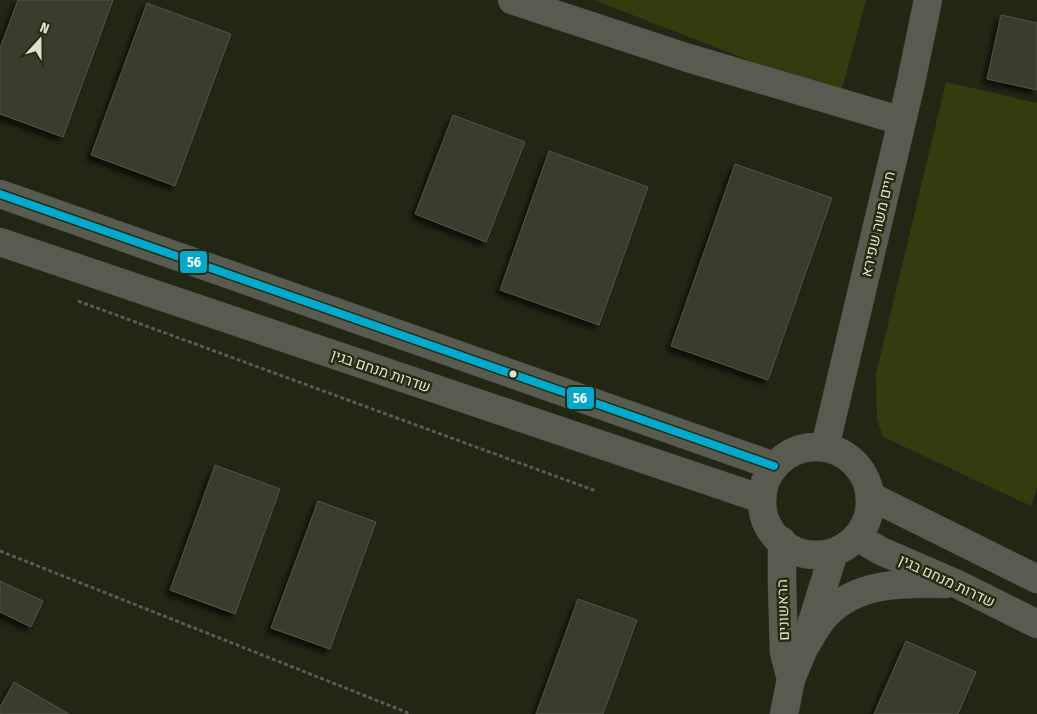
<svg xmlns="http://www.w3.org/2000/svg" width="1037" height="714" font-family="'Fira Sans Condensed',Heebo,sans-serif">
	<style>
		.green { fill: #323c0f }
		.building { fill: #383c2e; stroke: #515446; filter: url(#shadow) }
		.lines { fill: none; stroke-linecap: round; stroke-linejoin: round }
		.minor-casing { stroke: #3f4235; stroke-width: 29 }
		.path { stroke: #585b50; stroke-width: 3; stroke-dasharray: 4 2.5; stroke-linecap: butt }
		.minor { stroke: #585c50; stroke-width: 28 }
		.bus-1-casing { stroke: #252c0f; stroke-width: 11 }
		.bus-1 { stroke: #00a9ce; stroke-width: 8 }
		.bus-dot { fill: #dce1d0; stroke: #252c0f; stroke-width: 2 }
		.labels { text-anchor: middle; stroke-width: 5; stroke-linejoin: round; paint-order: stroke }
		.street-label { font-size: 15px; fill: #dce1d0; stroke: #252c0f }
		.line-badge { stroke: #252c0f; stroke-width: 2 }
		.badge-label { font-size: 14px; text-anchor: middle; font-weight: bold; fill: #fff }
	</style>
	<defs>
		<filter id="shadow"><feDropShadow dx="-4.5" dy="4.5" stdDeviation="2.5" flood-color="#0009"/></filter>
	</defs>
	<rect width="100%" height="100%" fill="#222615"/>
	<!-- green -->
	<path class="green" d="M594 0H866L840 96Z
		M946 82 1037 103V487L1031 506 883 437 877 419 876 374Z"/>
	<!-- building -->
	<path class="building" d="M18 0H113L63 137 0 114V48Z
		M147 3 231 34 175 186 91 155Z
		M1001 15 1037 23V90L987 79Z
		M453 115 525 142 486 242 415 214Z
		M549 151 648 187 599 325 500 290Z
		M735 164 832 198 768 380 671 346Z
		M215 465 280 489 235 614 170 590Z
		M318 501 376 522 330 649 271 628Z
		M0 581 43 601 31 627 0 612Z
		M578 599 637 620 603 714H536Z
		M906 641 976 672 958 714H874Z
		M14 682 69 714H0V707Z"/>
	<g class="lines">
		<!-- minor casing -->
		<g class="minor-casing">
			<path id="minor" d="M512 0 685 57 902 121
				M0 194 774 466
				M0 242 762 499
				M825 447 910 87 928 0
				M762 501a54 54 0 1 1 108 0a54 54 0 1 1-108 0Z
				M870 496 1037 579
				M857 537 881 551 957 584 1037 624
				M782 541V583L784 652 791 679
				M804 648C811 637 817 624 826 615 857 582 903 583 945 584
				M784 714 791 679 804 648 834 552"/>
		</g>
		<!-- path -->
		<path class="path" d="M78 301 596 491
			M0 551 411 714"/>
		<!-- minor -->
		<use href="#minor" class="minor"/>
		<!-- bus-1 casing -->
		<g class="bus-1-casing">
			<path id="bus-1" d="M0 194 774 466"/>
		</g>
		<!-- bus-1 -->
		<use href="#bus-1" class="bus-1"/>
	</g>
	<!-- markers -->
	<circle class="bus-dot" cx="513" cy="374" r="4.5"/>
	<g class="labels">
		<!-- street labels -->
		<g class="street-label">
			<text transform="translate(878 224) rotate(-77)" y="5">חיים משה שפירא</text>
			<text transform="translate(381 371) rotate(19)" y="5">שדרות מנחם בגין</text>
			<text transform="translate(947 581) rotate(25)" y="5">שדרות מנחם בגין</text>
			<text transform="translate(783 610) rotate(-92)" y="5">הראשונים</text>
		</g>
	</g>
	<g class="line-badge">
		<rect x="179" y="250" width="29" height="24" rx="5" fill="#00a9ce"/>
		<rect x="566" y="386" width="29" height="24" rx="5" fill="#00a9ce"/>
	</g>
	<g class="badge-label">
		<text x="194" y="267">56</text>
		<text x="580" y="403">56</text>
	</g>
	<!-- north arrow -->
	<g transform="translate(40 40) rotate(21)" stroke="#252c0f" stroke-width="4" paint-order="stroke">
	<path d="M0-4L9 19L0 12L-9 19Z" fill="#dce1d0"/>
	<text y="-8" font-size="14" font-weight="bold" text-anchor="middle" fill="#dce1d0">N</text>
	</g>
</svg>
